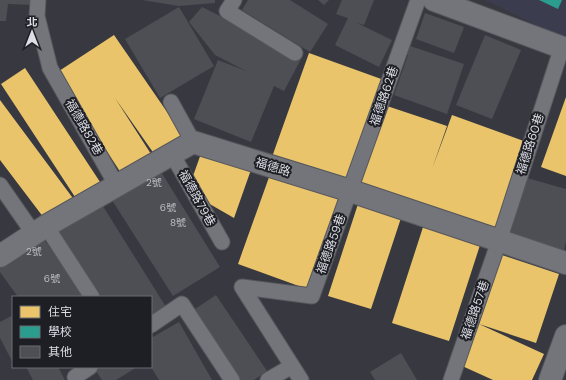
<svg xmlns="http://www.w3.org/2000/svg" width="566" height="380" font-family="'DM Sans','Noto Sans TC',sans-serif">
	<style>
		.built { fill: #3b3d4f }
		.homes { fill: #e9c46a }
		.schools { fill: #2a9d8f }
		.building { fill: #4e4f55 }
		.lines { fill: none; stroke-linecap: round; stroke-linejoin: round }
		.service-casing { stroke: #56575d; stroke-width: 17 }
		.minor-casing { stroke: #56575d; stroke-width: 24 }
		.service { stroke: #74757a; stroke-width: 15 }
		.minor { stroke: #74757a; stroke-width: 22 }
		.labels { text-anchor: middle; stroke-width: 4; stroke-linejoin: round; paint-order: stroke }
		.number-label { font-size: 10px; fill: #b9bbc2 }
		.street-label { font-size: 12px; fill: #dddfe7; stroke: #1e1f24 }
	</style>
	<rect width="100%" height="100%" fill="#383940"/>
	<!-- built -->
	<path class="built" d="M485 0H566V40L494 4Z"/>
	<!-- homes -->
	<path class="homes" d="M114 35 185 138 157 158 115 98 151 154 121 173 56 73Z
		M309 53 384 80 346 184 272 157Z
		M25 68 102 185 77 200 1 84Z
		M566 97V176L541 167Z
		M0 100 75 201 47 222 0 160Z
		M387 106 447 126 432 169 452 115 529 143 495 237 359 189Z
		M203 148 253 164 234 218 201 199 193 176Z
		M273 166 342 190 307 289 238 264Z
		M358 204 401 218 371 309 328 296Z
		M424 224 481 242 449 341 392 323Z
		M502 255 559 274 536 343 479 324Z
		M479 324 544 354 532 380H493L460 365Z"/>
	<!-- schools -->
	<path class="schools" d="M539 0H562L558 9Z"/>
	<!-- building -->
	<path class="building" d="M0 0H34V5L8 4 6 21H0Z
		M142 0H215V3L179 6Z
		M248 0H290L328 24 310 52 242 10Z
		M318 0H329L324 5Z
		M342 0H374L364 25 357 23 392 40 379 67 335 45 348 18 336 14Z
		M179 7 214 66 160 98 125 39Z
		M202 7 302 57 284 91 274 86 251 142 194 119 218 60 246 71 215 55 189 22Z
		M425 13 464 27 454 53 416 39Z
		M485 35 521 50 492 119 456 105Z
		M404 44 464 64 447 114 394 95 408 55 401 52Z
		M158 167 220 267 173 296 110 197Z
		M527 178 566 189V241L564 250 510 234Z
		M101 203 166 307 151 317V297H96L55 232Z
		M40 234 86 297H18L0 272V262Z
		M216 295 267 371 254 380H235L189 313Z
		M13 315V363L0 338V322Z
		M179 322 212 380H159L151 367V338Z
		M401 353 417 380H375L370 372Z
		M26 367H58L65 380H33Z
		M96 367H137L116 380H102L94 368Z"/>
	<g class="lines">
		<!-- service casing -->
		<g class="service-casing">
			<path id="service" d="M38 0 37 16 50 68 117 186
				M234 0 227 11 295 53
				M171 102 193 142
				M172 154 222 242
				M0 185 34 234
				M46 226 92 297
				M242 287 312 296 418 0
				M242 287 301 380
				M151 325 182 304 232 380
				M75 377 90 367
				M268 380 292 366
				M451 380 499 241 562 47"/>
		</g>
		<!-- minor casing -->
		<g class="minor-casing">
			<path id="minor" d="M434 0 566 49
				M0 256 46 226 193 142 351 191 566 263
				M550 380 566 336"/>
		</g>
		<!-- service -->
		<use href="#service" class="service"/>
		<!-- minor -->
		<use href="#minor" class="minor"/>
	</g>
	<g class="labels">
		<!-- number labels -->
		<g class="number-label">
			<text x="154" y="186">2號</text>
			<text x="168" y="211">6號</text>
			<text x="178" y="226">8號</text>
			<text x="34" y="255">2號</text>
			<text x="52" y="282">6號</text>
		</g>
		<!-- street labels -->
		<g class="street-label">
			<text transform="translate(384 96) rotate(-71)" y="4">福德路62巷</text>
			<text transform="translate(84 127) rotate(60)" y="4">福德路82巷</text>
			<text transform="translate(530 144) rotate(-72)" y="4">福德路60巷</text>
			<text transform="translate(273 167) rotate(17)" y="4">福德路</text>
			<text transform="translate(197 198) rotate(61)" y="4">福德路79巷</text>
			<text transform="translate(331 244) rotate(-70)" y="4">福德路59巷</text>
			<text transform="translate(475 310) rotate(-71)" y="4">福德路57巷</text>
		</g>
	</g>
	<!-- legend -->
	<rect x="12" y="296" width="140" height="72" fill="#1e1f24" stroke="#6a6c72"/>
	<rect x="20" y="306" width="20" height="12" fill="#e9c46a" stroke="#6a6c72"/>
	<text x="48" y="316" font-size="12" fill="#dddfe7">住宅</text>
	<rect x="20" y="326" width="20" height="12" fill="#2a9d8f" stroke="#6a6c72"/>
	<text x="48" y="336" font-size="12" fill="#dddfe7">學校</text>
	<rect x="20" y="346" width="20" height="12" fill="#4e4f55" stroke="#6a6c72"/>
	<text x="48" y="356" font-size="12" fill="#dddfe7">其他</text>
	<!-- north arrow -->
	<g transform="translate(32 32)" stroke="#1e1f24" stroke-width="3" paint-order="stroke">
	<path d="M0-3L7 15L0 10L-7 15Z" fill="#dddfe7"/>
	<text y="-6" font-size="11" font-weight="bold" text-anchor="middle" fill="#dddfe7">北</text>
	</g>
</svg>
